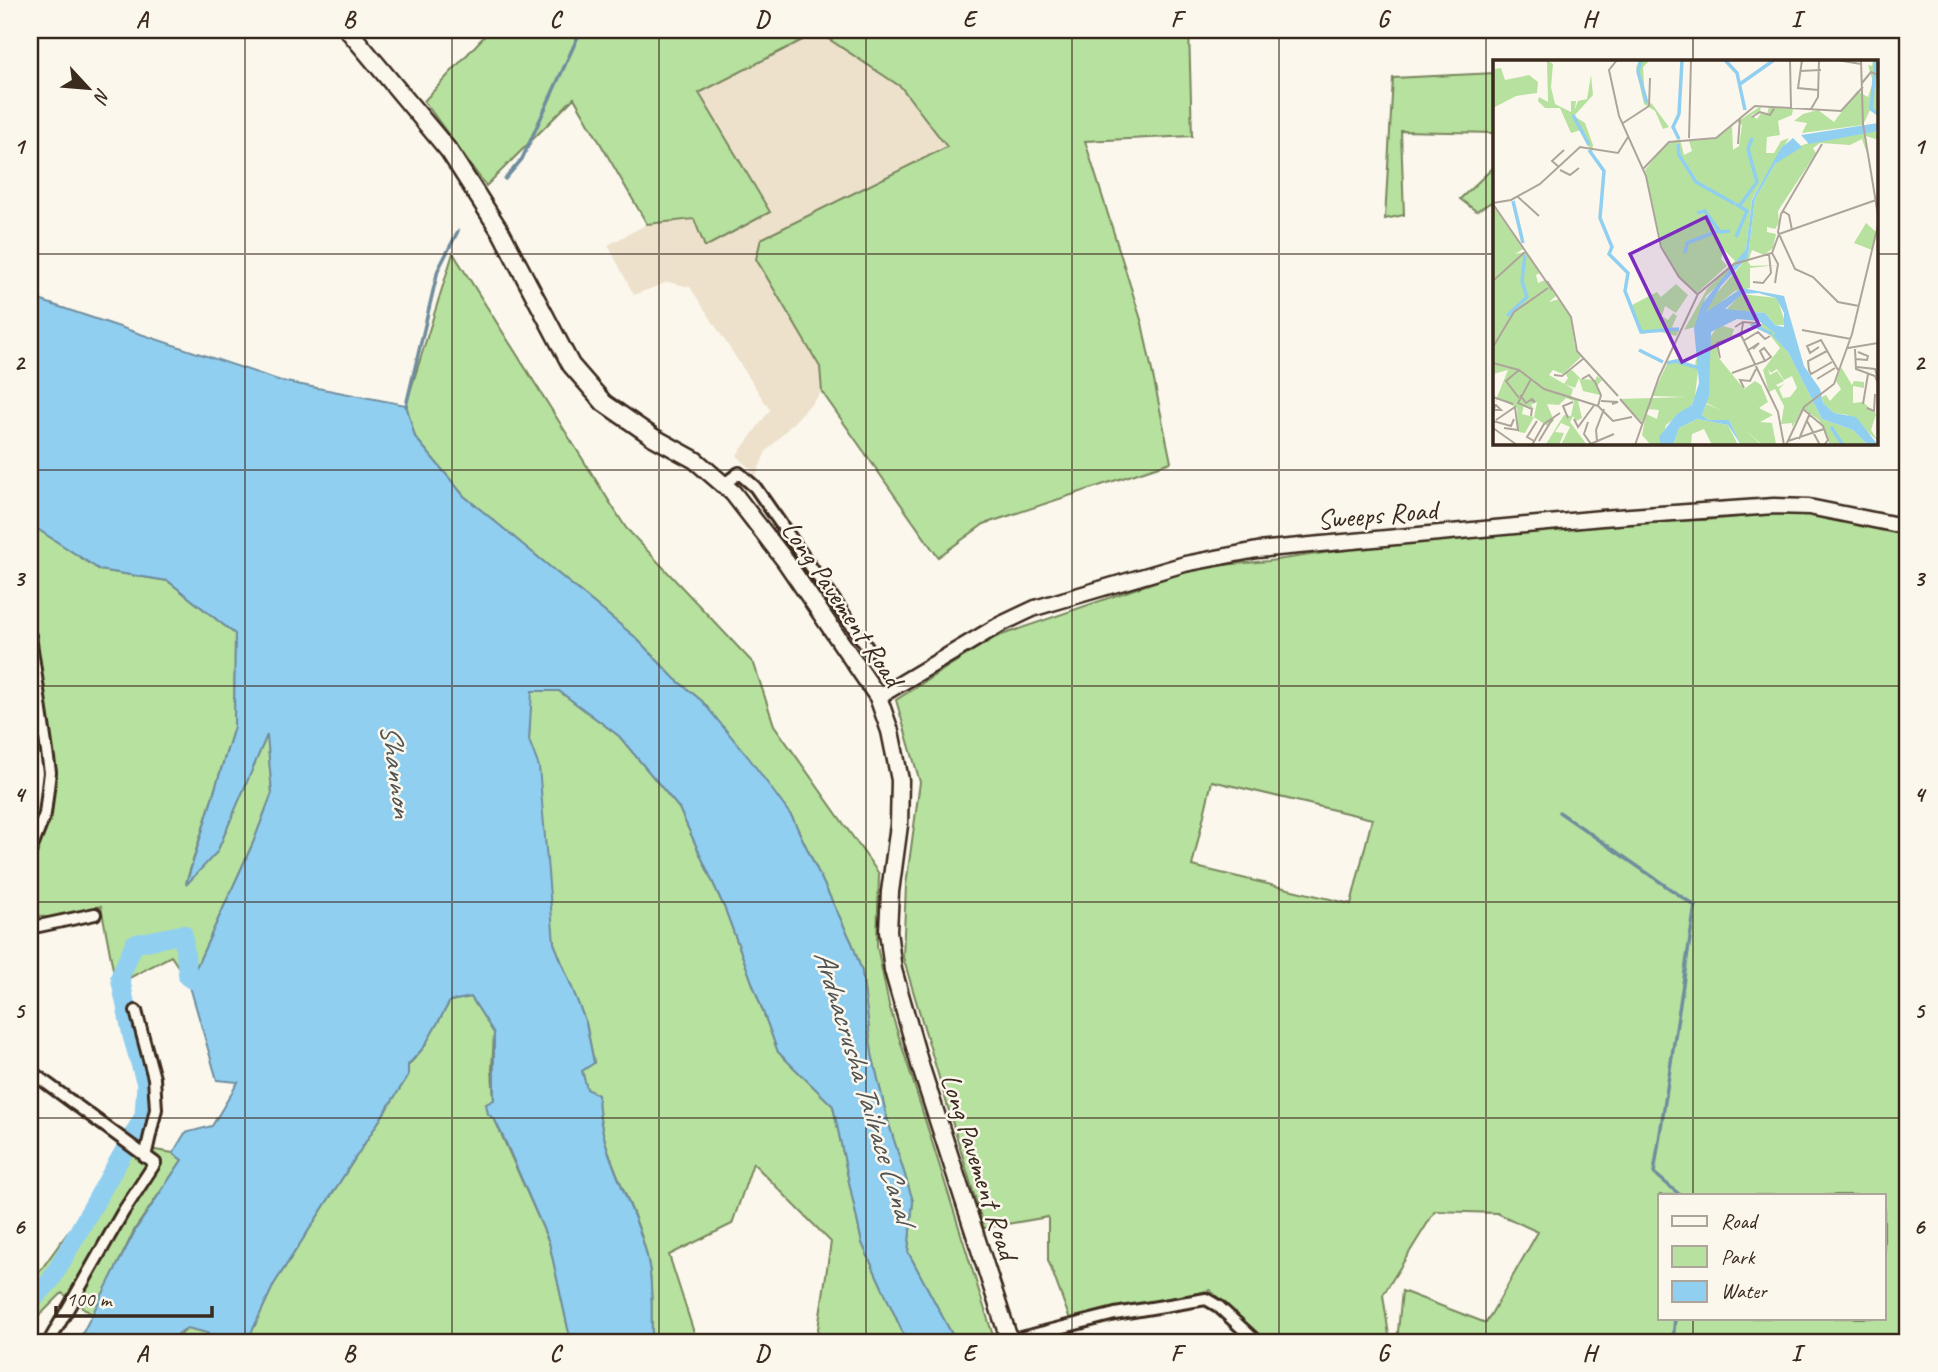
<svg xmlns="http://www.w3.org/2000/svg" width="1938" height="1372" font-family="Caveat,sans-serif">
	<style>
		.built { fill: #ede1cc }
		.green { fill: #b7e19e; stroke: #79865e; stroke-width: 2; fill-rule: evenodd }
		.water { fill: #91cff1; stroke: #6f8d9d; stroke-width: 2 }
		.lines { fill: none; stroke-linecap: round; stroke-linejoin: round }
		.stream { stroke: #6f8d9d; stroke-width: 3.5 }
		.river { stroke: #91cff1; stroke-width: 19 }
		.minor-casing { stroke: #3b2a1e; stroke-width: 16 }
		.tertiary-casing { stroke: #3b2a1e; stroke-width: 19 }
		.secondary-casing { stroke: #3b2a1e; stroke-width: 21 }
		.minor { stroke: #fbf7ec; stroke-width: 10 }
		.tertiary { stroke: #fbf7ec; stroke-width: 14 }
		.secondary { stroke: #fbf7ec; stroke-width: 16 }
		.grid { fill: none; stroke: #3b2a1e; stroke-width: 2; stroke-opacity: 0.55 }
		.labels { text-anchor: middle; stroke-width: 5; stroke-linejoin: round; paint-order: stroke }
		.street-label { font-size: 28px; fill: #3b2a1e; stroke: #fbf7ec }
		.water-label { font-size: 30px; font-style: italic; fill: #505353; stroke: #fbf7ec }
		.inset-river { fill: none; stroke: #91cff1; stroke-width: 3.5 }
		.inset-road { fill: none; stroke: #aea59a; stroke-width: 2 }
		.view { fill: #7b2cbf; fill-opacity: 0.15; stroke: #7b2cbf; stroke-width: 3.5 }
		.inset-edge { fill: none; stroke: #3b2a1e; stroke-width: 3.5 }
		.neatline { fill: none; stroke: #3b2a1e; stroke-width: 2.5 }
		.grid-label { font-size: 23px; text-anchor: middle; font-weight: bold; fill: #3b2a1e }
	</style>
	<rect width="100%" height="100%" fill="#fbf7ec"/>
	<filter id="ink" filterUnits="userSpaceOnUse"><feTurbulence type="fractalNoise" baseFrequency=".0143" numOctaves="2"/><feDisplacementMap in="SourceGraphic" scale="14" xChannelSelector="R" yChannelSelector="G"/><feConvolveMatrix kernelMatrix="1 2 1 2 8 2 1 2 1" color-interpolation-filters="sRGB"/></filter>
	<g filter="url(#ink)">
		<!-- built -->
		<path class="built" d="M818 32 901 87 947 146 761 239 757 259 820 367 822 392 765 453 756 476 737 455 770 410 690 287 668 282 634 295 608 245 647 224 694 219 705 247 770 212 698 93Z"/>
		<!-- green -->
		<path class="green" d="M490 30H1189L1192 136 1085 141 1142 323 1171 462 984 524 938 557 822 392 820 367 756 259 761 239 947 147 901 87 818 32 699 93 770 212 705 247 694 219 647 224 574 98 486 186 424 101Z
			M1495 73V133L1401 131 1404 215 1385 219 1393 78Z
			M1495 166V200L1476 211 1460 199Z
			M453 253 626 528 754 664 774 725 879 874 877 946 889 1005 995 1342H956L908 1252 913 1201 887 1118 872 1054 862 972 852 943 792 817 702 701 675 679 635 637 464 496 415 437 406 405Z
			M1788 513 1815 514 1908 532V1342H1397L1402 1291 1486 1323 1538 1232 1497 1213 1435 1211 1383 1295 1390 1342H1265L1210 1290 1071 1322 1048 1260V1217L984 1228 903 957 906 885 920 782 896 700 993 638 1198 567 1269 561 1419 539 1639 521 1704 520ZM1212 781 1372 819 1351 904 1192 866ZM1660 1195H1884V1318H1660Z
			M30 524 100 570 168 581 235 634 234 727 186 883 217 852 267 734 272 793 253 843 189 983 171 956 116 985 101 906C79 911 48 927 30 910L31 865 52 800 54 772 36 633 30 627Z
			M531 691H559L619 736 679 808 725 909 778 1052 833 1106 862 1243 907 1342H816L831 1242 753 1163 732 1224 669 1255 697 1342H652C651 1318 653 1290 649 1266 639 1207 598 1155 598 1095L587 1090 582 1071 594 1062 586 1023 554 943 529 740Z
			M471 997 494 1033 492 1069 495 1120 549 1242 571 1342H247L274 1284 408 1076V1066L424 1047 450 1001Z
			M126 1134 143 1148 173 1153 182 1160 135 1229 93 1315 62 1293 30 1325V1285L89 1203ZM144 1149 161 1162 122 1219 116 1215 149 1164Z
			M187 1328 208 1333 206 1342H174Z"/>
		<!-- water -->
		<path class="water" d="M30 297 281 381 406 405 415 437 464 496 635 637 675 679 702 701 749 758 792 817 852 943 862 972 872 1054 887 1118 913 1201 908 1252 956 1342H907L862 1243 833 1106 778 1052 725 909 679 808 619 736 559 691H532L529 740 539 767 554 943 586 1023 594 1063 582 1071 587 1089 598 1095C598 1155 638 1207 649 1266 653 1290 651 1318 652 1342H571L549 1242 506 1143 495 1120 488 1114 486 1104 494 1100V1033L471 997 450 1001 424 1047 408 1065V1076L274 1284 247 1342H206L208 1333 187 1328 179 1333 174 1342H78L136 1229 182 1160 173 1153 185 1133 212 1126 238 1082 217 1080 189 983 253 843 272 793 267 735 217 852 186 885 234 727 235 634 168 581 100 570 30 524Z"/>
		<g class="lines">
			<!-- stream -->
			<path class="stream" d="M505 179 522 159 581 30
				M406 406 438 270 458 231
				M1559 812 1695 906 1654 1173 1680 1195
				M1673 1342 1675 1318"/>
			<!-- river -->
			<path class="river" d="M30 1303 51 1280 144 1116 146 1084 132 1036 120 977 134 944 183 934 188 977 214 989"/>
			<!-- minor casing -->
			<g class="minor-casing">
				<path id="minor" d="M723 485 739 473 755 487 869 650
					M30 636 50 772 45 814 30 852
					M30 921 39 926 95 914
					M136 1011 154 1078 156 1109 145 1157
					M30 1071 155 1163 123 1212 50 1340
					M1009 1341 1115 1314 1206 1299 1218 1306 1257 1342"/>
			</g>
			<!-- tertiary casing -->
			<g class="tertiary-casing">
				<path id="tertiary" d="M878 697 999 625 1035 608 1185 564 1257 550 1602 518 1774 506 1809 507 1908 527"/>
			</g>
			<!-- secondary casing -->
			<g class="secondary-casing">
				<path id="secondary" d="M348 30 449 151 502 234 571 365 604 403 653 437 695 460 733 493 784 559 878 697 890 731 900 780 899 825 890 892 888 931 893 970 921 1068 1010 1342"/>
			</g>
			<!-- minor -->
			<use href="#minor" class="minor"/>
			<!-- tertiary -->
			<use href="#tertiary" class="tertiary"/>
			<!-- secondary -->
			<use href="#secondary" class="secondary"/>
		</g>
	</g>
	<!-- grid -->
	<path class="grid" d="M245 30V1342M452 30V1342M659 30V1342M866 30V1342M1072 30V1342M1279 30V1342M1486 30V1342M1693 30V61M30 254H1495M1877 254H1908M1693 443V1195M30 470H1908M30 686H1908M30 902H1908M30 1118H1908M1693 1318V1342"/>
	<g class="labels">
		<!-- street labels -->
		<g class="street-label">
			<text transform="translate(1377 514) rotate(-5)" y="10">Sweeps Road</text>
			<text transform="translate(843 603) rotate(56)" y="10">Long Pavement Road</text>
			<text transform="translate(980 1166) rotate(72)" y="10">Long Pavement Road</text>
		</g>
		<!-- water labels -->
		<g class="water-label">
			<text transform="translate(397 770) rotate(82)" y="10">Shannon</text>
			<text transform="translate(865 1086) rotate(73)" y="10">Ardnacrusha Tailrace Canal</text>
		</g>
	</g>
	<!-- overview -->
	<g transform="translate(1493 60)">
		<rect width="385" height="385" fill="#fbf7ec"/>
		<path d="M54 0 60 4 58 27 62 44 78 52V41H83L82 49 85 41 94 39 98 15 100 35 81 56 92 63 100 85 99 94 88 70 78 73 67 48H52L45 41 46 37 55 42ZM146 0H157L150 7 152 40 159 44 176 67 170 69 162 51 151 44 143 8ZM380 0H385V55L377 50 370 65 309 73 314 63 301 61 310 54 325 50 341 62 364 31 375 37 380 22 375 5 379 6ZM8 8 12 20 36 15 45 22 44 33 23 36 0 48V9ZM268 46 267 52 258 55 264 59 268 53 274 54 276 47 300 49 299 55 285 61 287 75 274 77 273 93H281L288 81 296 78 259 139 253 189 234 217 213 236 202 267 191 270 214 229 242 201 231 190 228 199 234 206 204 233 188 220 169 187 152 110 172 85 187 79 191 95 199 91 196 81 222 79 239 66 240 90 246 86 249 65 244 62ZM385 71V80L373 76 374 94 369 79 357 85 327 83 320 88 323 93 285 151 286 163 282 169 274 167V172L283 174 280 188 271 195 259 190 255 202 258 206 284 205 257 208V228L242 231 213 254 216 242 255 197 262 139 282 104 292 96 287 93 327 79ZM0 145 30 189 22 194 33 192 47 213 43 215 45 223 52 220 63 236 56 242 66 239 78 257 82 287 88 297 70 314 60 310 56 315 80 329 78 336 85 341 89 358 83 361 80 356 77 362 94 385H68L77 367 68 363 62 372 71 373 66 385 53 384 71 355 78 356 81 341 73 338 66 345 54 344 61 361 54 366 41 357 44 342 38 345 41 349 31 345 29 354 41 357 32 373 25 372 24 348 5 338 2 342 15 310 0 314ZM373 163 383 172 379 190 361 183ZM183 224 195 235 183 253 172 246 169 256 175 260 180 253 184 256 179 267 186 270 183 276 164 271 149 274 139 245 164 232 168 237ZM248 234 284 238 293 265H282L272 253 233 250ZM271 261 290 277 281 276 295 292 329 359 360 370 375 385H337L326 360 311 349 299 367V363L288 364 291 346 282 329 276 332 270 310 287 288 274 271 254 264 266 266ZM275 309 278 313 284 309 291 320 299 316 304 328 297 337 290 338 286 329 291 324 285 327 283 325 291 321 284 311 277 315ZM226 265 241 269 239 276 224 283 225 297 251 329 262 321 268 325 275 342 266 348 280 355 267 362 279 363 283 384 290 385H269L254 371 268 385H248L236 360H215L209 355 213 344 228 350 213 343 217 277ZM187 298 193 305 202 306 203 299 206 302 202 336 199 345 173 365 168 385H158L149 375 153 354 164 359 166 350 155 349 149 362 127 339 192 337 159 336 175 302ZM348 307 359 325 361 321 371 322V328L360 326V343L370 342 383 354 378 370 385 381 355 355 341 353 330 343 329 337 333 335 337 341 348 329 343 321ZM79 310 88 319 102 320 104 316 109 320 104 326 107 335 90 331 86 318 82 328 71 324 75 318 72 313ZM204 359 235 365 245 385H219L211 369 199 374 198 385H180L186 368Z" fill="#b7e19e" fill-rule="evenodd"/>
		<path d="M385 63V71L316 84 308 75ZM300 78 309 87 282 104 262 139 255 197 228 226 213 252 249 228 291 236 311 306 327 329 330 343 341 353 363 357 385 385H375L360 370 329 359 295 292 279 275 283 274 266 261 244 259 218 272 216 336 209 355 215 360H236L248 385 235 365 204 359 186 368 180 385H168L166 377 184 354 199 345 206 323 201 268 209 244 253 189 259 140 288 88ZM265 233 283 238 291 253V267L282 265 272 253 232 249 249 234Z" fill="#91cff1" fill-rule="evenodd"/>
		<path class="inset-river" d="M148 0 145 12 154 43M232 0 244 13 252 50M383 0 378 49 385 54M247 24 281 0M80 55 96 85M186 79 180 67 186 54 189 0M185 84 186 95 203 122 242 144M96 90 111 111 107 158 119 187 116 194 135 213 132 231 148 272 186 269M20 141 30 183M247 145 264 122 255 89 259 78M204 153 212 151 227 172 237 171M243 177 254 151 243 144M192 193 194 183 227 170M14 256 34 237 29 221 32 195M258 264 279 274M146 290 170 302M174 303 183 301 206 308M338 367 350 385"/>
		<path class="inset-road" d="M124 0 116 10 126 56 153 116 168 187 186 217 204 234M297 0 298 48M309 0 305 28 325 30M344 0 368 4M368 0 370 64 385 155M307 11 328 10M369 23 378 12 385 15M318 49 325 37 326 0M259 57 267 52 277 55 282 47M130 63 156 46 157 18M196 78 198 0M245 84 247 58M329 84 288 154 285 172 302 209 320 217 345 242 366 246M66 107 59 101 71 90M150 109 176 82 223 78 262 46 348 51 370 27M67 110 77 115 86 108M25 137 46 156M0 143 18 140 47 124 87 87 125 93 135 77M0 144 59 230M290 151 296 155 299 170M279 193 285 204 282 223M1 220 33 191M54 221 78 257 84 291 125 336M260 222 270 223 278 213 276 194M250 263 248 275 285 352 291 385M242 267 250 262 263 263M309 270 358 279M250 281 265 272 272 279 277 276M0 287 21 252 55 228M326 287 317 293 314 286 328 280 345 310M355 288 385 283M362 289 363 309 382 316 385 323M254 291 266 283 260 289M334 291 315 301 316 310 318 314 339 302M227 298 224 283 248 275M362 299 374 300 375 296 365 292M0 303 26 310 51 329 105 346 120 361 139 357M364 307 382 309 384 316M26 310 13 321 26 338M239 313 272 301 267 291 271 288 278 297 272 301M61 315 69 316 90 299M89 319 96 315 102 322 108 335 105 346M324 319 342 308M251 328 247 320 257 321 263 309M27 335 33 343 39 339 42 342 38 340M0 337 20 344M127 339 149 364M108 341 125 342 119 344M370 344 375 314M0 345H3L8 350H1L2 345M374 348 381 351 382 334M310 349 330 366 335 380 331 385M38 356 39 349 25 343 38 319M75 358 70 346 80 342M81 359 85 367 102 344M3 360 22 347 25 370 11 368M0 361 18 366 21 359M314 361 327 385M95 362 91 374 98 384M0 368 24 385M306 379 317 353M41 381 34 377 44 361M46 381 60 358M104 381 103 370 111 349M295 381 331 369M39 385 51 364 67 353M95 385 121 374M142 385 166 317 205 234 241 204 279 193 286 174 383 140M293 385 311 347 341 324 359 274 385 165"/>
		<path class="view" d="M213 157 266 265 189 302 137 194Z"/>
		<rect width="385" height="385" class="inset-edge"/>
	</g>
	<!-- margin -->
	<rect width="1938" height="1372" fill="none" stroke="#fbf7ec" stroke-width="77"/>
	<!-- legend -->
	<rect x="1658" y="1194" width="228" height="126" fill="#fbf7ec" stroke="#aea59a" stroke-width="2"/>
	<rect x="1672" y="1216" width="35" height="10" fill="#fbf7ec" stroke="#aea59a" stroke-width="2"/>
	<text x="1721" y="1228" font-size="21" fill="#3b2a1e">Road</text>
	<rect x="1672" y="1246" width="35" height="21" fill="#b7e19e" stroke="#aea59a" stroke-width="2"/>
	<text x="1721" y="1264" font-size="21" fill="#3b2a1e">Park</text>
	<rect x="1672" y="1281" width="35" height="21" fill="#91cff1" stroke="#aea59a" stroke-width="2"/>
	<text x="1721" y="1298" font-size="21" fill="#3b2a1e">Water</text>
	<!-- north arrow -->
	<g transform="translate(88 88) rotate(116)" stroke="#fbf7ec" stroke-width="5" paint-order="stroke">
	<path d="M0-5L12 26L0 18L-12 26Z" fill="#3b2a1e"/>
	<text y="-10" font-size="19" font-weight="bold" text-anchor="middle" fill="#3b2a1e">N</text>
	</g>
	<!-- scale -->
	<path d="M56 1306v10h156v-10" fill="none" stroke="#3b2a1e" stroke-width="3.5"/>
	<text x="66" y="1306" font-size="21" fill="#3b2a1e" stroke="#fbf7ec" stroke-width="5" paint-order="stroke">100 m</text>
	<rect x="38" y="38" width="1861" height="1296" class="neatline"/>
	<g class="grid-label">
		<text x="142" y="27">A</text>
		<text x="349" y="27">B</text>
		<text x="555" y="27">C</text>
		<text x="762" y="27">D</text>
		<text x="969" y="27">E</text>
		<text x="1176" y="27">F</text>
		<text x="1383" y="27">G</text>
		<text x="1589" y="27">H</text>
		<text x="1796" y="27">I</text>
		<text x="19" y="154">1</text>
		<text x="1919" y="154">1</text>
		<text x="19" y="370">2</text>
		<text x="1919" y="370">2</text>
		<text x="19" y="586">3</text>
		<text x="1919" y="586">3</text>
		<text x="19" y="802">4</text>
		<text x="1919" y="802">4</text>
		<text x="19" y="1018">5</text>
		<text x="1919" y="1018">5</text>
		<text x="19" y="1234">6</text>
		<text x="1919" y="1234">6</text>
		<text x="142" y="1361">A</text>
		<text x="349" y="1361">B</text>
		<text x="555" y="1361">C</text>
		<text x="762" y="1361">D</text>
		<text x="969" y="1361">E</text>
		<text x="1176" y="1361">F</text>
		<text x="1383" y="1361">G</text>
		<text x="1589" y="1361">H</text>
		<text x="1796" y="1361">I</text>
	</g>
</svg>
